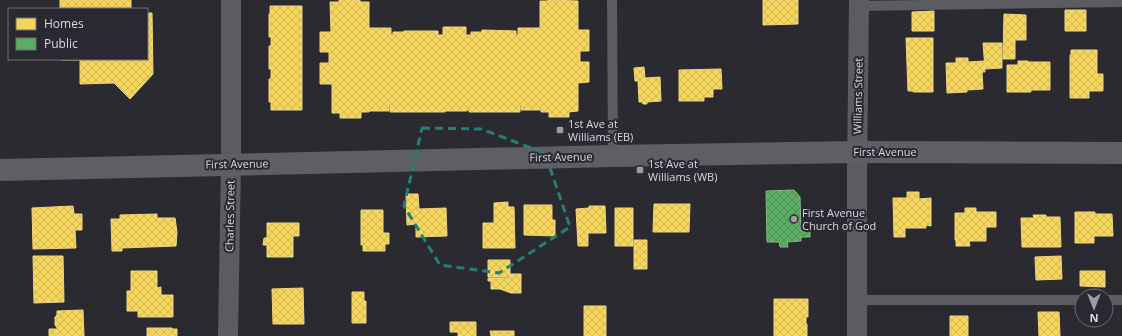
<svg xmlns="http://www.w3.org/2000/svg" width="1122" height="336" font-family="'Open Sans',sans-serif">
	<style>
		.homes { fill: url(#homes-cross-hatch); stroke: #eed683 }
		.public { fill: url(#public-cross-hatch); stroke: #80bb87 }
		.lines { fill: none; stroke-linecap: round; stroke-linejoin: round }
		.lane { stroke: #5c5b5f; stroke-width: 10 }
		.street { stroke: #5c5b5f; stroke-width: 20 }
		.secondary { stroke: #5e5f65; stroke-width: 22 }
		.marked { fill: none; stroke: #238079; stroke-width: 3; stroke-dasharray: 8 5; stroke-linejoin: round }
		.poi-dot { fill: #9d9ca2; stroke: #2a2832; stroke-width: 1.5 }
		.labels { text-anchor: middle; stroke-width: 4; stroke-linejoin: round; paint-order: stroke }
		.street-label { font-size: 11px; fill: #dad9df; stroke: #2a2832 }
		.poi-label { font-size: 11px; fill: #dad9df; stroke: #2a2832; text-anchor: start }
	</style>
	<defs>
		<pattern id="homes-cross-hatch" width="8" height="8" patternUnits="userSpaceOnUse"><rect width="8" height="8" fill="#f6d55c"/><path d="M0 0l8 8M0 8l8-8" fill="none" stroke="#d2b757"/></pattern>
		<pattern id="public-cross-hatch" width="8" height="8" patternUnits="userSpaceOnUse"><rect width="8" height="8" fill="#5aae61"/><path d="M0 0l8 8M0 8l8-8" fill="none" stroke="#528d58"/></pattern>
	</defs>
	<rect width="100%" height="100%" fill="#2b2a30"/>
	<!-- homes -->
	<path class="homes" d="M60 0H131V9H60Z
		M339 0H360V2H369V28H391V35H393V32H404V31H438V35H443V27H466V35H471V32H482V30L516 31V35H518V28H540V1H548V0L578 1V30H589V51H580V62H589V82L578 83V111L569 112V117H549V112H541V110H521V105H520V112H469V110H467V111H445V112H390V105H389V111H369V112H361V118H340V113H332V84H320V63H329V52H320V32H331L330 2H339Z
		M763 0H798V24L763 25Z
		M270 6H302V110H271V102H269V79H271V69H269V46H271V37H269V14H270Z
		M1065 10H1086V31H1065Z
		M934 11V31H912V12Z
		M147 13H152L153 74 130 99 114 83 80 84V60H61V59H147Z
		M1004 14 1026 15V40H1015V59H1003Z
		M906 38H933V92H913V91H908Z
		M983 43H1002V68L985 69Z
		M1071 50H1097V74H1103V91H1089V98H1070V55H1071Z
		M956 58H968V62L984 61 985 72H982L983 89 967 90V92L947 93 946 63H956Z
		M1018 61H1028V62H1050V90H1031V92H1007V65H1018Z
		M644 67 645 78 660 77 661 101 647 102V104H643L642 102H639L638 81H635L634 68Z
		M721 69 722 89H713V97H704V101H679V70Z
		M907 192H919V199L931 198V226L926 225V228H905V237H894L893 198H907Z
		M406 194H418L419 209 446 208 447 236 416 237V224L407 225Z
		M508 202V207H514L515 248H483V223H494V203Z
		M654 204H690L689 232H653Z
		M524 205H552V220H555V236L524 235Z
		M73 206 74 214H82V230H75L76 248 33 249 32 208Z
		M589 206H605L606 233H588V246H578L576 209 589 208Z
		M615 208H633V246H615Z
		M965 208H976V212H996V227H986V241H969L970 246H956V240H955V213H965Z
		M361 210H383V233H389V244H385V251H363V245H361Z
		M1075 212H1095V214H1112L1113 236H1094V243H1075Z
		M157 214V218H175L177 232 176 246 122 248V251H112L111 219H120V215Z
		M1033 215H1046V217H1060L1061 247H1022L1021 218H1034Z
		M267 223H299V236H293V257H267V245H263L264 238H267Z
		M634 240H647V269H634Z
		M33 256H63L64 302 34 303Z
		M1061 256 1062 279 1036 280 1035 257Z
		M488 260H510V277H488Z
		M131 271H157V288L161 287V295H173V317H138V311H127V291H131Z
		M1080 271H1105V287L1080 286Z
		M510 274H521V293H511L500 289H491V281H488V278H510Z
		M303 288 304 324H273L272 289Z
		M352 292H364V301H366V323H352Z
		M774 299H808V317H806V324H807V336H774Z
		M584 306H606V336H584Z
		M83 310 84 336H49V329H58L55 325V317L57 315V311Z
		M1038 312H1059L1060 336H1039Z
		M950 316H968V336H950Z
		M450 322H476V336H458V332H450Z
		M147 328H172V329H177V336H147Z
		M490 331H514V336H491Z"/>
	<!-- public -->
	<path class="public" d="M794 190 800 197 801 231H810V237H801V241L787 242 788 247H780L779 242H767L766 191Z"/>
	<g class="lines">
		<!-- lane -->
		<path class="lane" d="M612 0 613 156
			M859 6 1122 2
			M857 300H1082
			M1106 300H1122"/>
		<!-- street -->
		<path class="street" d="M228 336 231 164V0
			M857 336V173L859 0"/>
		<!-- secondary -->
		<path class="secondary" d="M0 170 613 156 857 152 1122 153"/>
	</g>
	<!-- marked area -->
	<path class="marked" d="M422 128 481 129 545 153 570 227 499 273 440 265 404 206Z"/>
	<!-- markers -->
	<g class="poi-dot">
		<rect x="556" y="126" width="8" height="8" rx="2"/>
		<rect x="636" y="166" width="8" height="8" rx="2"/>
		<circle cx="794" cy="219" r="4"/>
	</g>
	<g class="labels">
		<!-- street labels -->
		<g class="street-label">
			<text transform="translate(858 96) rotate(-89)" y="4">Williams Street</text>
			<text x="885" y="156">First Avenue</text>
			<text transform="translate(561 157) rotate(-1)" y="4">First Avenue</text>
			<text transform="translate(237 164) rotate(-1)" y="4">First Avenue</text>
			<text transform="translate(230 216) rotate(-89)" y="4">Charles Street</text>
		</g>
		<!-- poi labels -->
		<g class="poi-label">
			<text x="568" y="128">1st Ave at<tspan x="568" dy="13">Williams (EB)</tspan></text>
			<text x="648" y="168">1st Ave at<tspan x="648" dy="13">Williams (WB)</tspan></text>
			<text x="802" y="217">First Avenue<tspan x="802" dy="13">Church of God</tspan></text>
		</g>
	</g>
	<!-- legend -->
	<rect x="8" y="8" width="140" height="52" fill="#2a2832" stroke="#706f77"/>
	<rect x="16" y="18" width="20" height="12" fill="#f6d55c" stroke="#706f77"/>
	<text x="44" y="28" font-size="12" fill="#dad9df">Homes</text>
	<rect x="16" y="38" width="20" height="12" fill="#5aae61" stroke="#706f77"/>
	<text x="44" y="48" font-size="12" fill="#dad9df">Public</text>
	<!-- north arrow -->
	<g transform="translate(1094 308) rotate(180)"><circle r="19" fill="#2a2832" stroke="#706f77"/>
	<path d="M0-3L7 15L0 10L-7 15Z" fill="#9d9ca2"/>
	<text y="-6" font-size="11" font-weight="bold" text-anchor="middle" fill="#dad9df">N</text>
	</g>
</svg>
